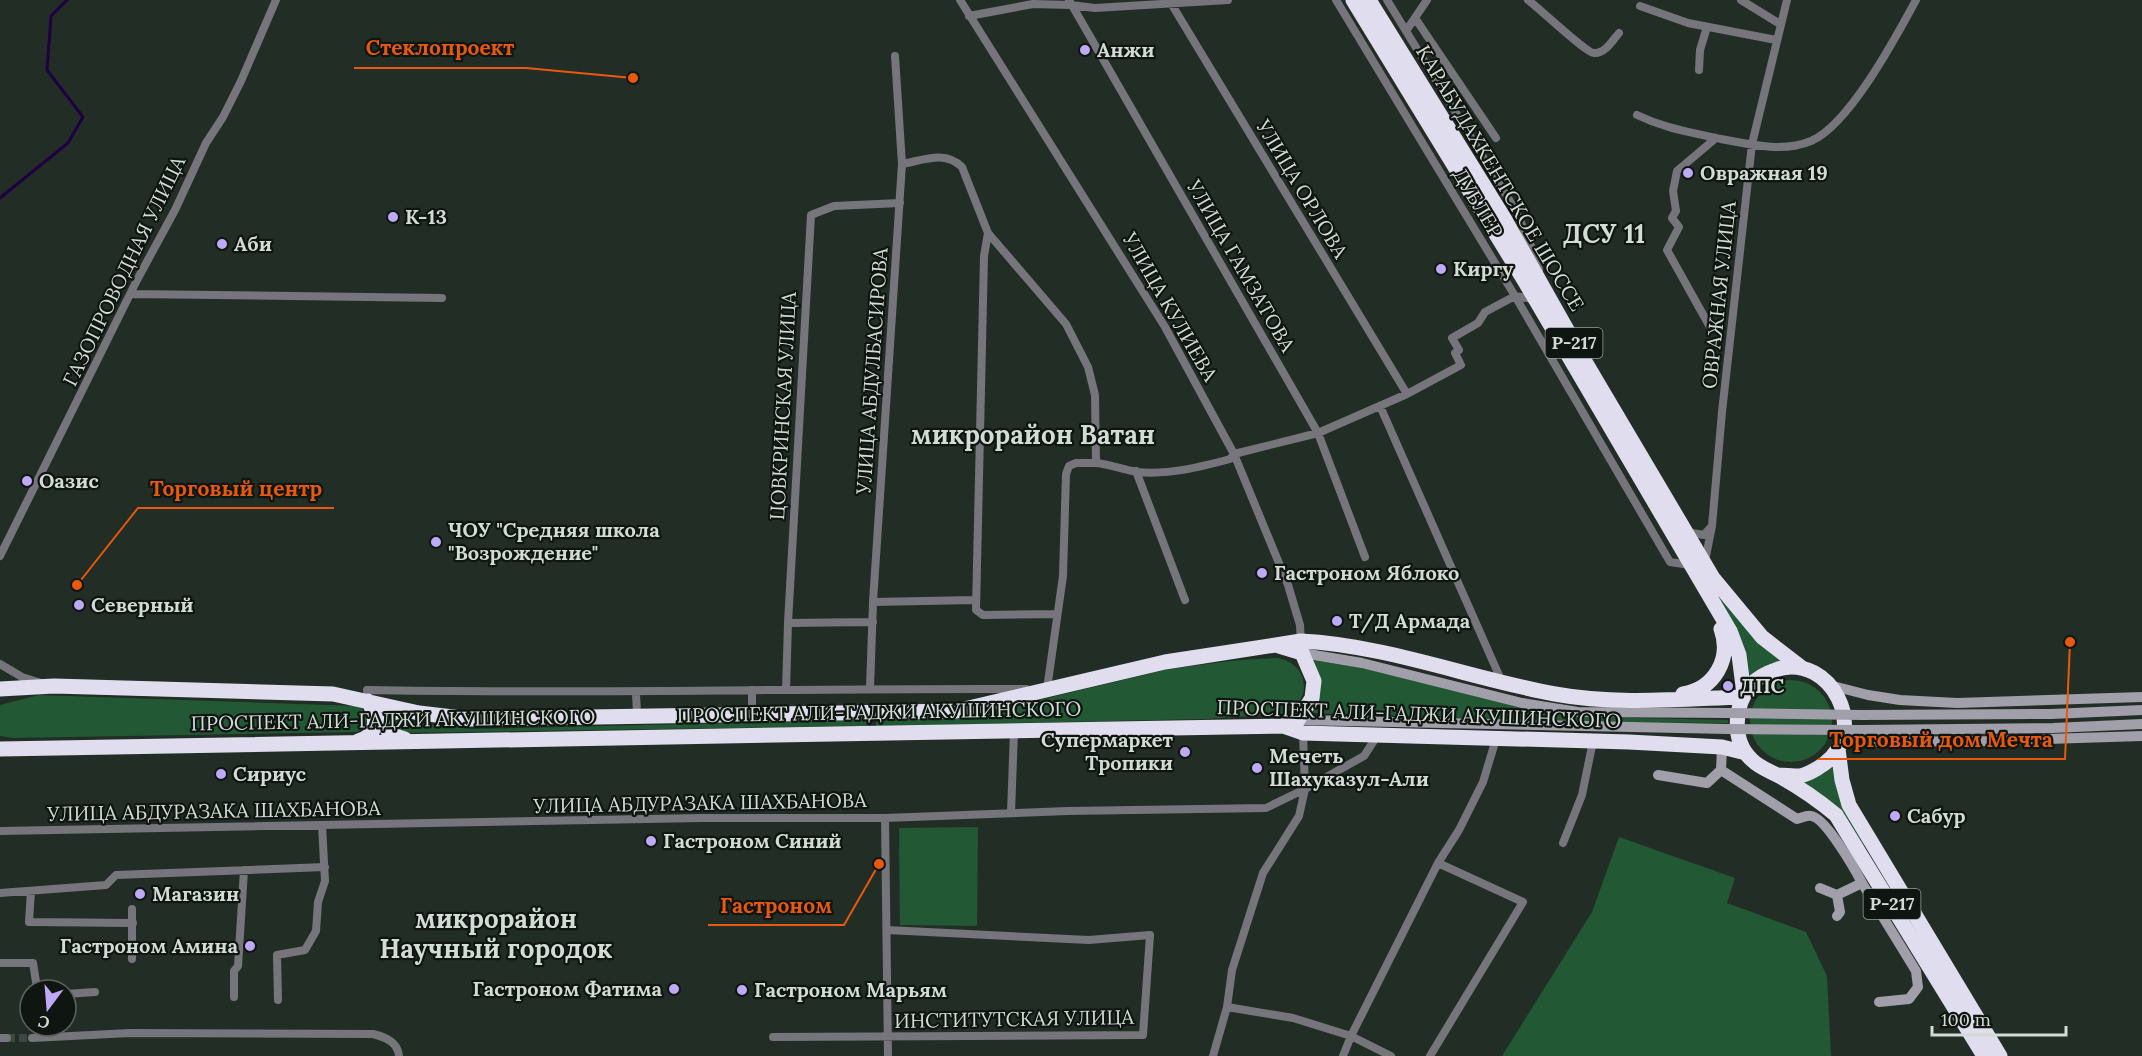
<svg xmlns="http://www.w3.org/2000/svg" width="2142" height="1056" font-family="Lora,serif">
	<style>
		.green { fill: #225834 }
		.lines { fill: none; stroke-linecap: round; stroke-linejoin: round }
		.stream { stroke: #1f0143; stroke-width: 3 }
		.street-tunnel { stroke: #3d483f; stroke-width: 8; stroke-dasharray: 8 4; stroke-linecap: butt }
		.street { stroke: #76757c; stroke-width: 8 }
		.secondary { stroke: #a19faa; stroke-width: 10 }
		.highway { stroke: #e0ddee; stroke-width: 15 }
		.secondary-bridge { stroke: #a19faa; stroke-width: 10 }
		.poi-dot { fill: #bda9f5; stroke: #0f1511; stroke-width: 2 }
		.labels { text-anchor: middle; stroke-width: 4.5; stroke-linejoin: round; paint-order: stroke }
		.shield { fill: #0f1511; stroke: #98a09a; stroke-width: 1.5 }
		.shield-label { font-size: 18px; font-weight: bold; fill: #d3dbd5 }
		.poi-label { font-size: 20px; font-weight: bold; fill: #d3dbd5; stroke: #0f1511; text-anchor: start }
		.street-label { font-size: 20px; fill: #d3dbd5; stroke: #0f1511 }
		.district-label { font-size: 26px; font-weight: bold; fill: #d3dbd5; stroke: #0f1511 }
		.leader { fill: none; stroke: #e8590c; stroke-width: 2 }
		.callout-dot { fill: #e8590c; stroke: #0f1511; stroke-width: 2 }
		.callout-label { font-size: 21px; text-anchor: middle; font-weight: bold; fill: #e8590c; stroke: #0f1511; stroke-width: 4.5; stroke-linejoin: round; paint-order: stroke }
	</style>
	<rect width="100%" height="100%" fill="#222e25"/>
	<!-- green -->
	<path class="green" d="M1711 583 1738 620 1757 640 1784 660 1757 670 1746 680Z
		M1277 658C1310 663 1314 703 1282 714L1203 719 876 726V720L963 718 1165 670C1202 664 1239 659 1277 658Z
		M1312 660 1364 668 1587 717 1728 720V723L1590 722 1311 713Z
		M1750 721a41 41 0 1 1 82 0a41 41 0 1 1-82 0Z
		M39 695 357 706 362 708 367 719 362 729 357 732 13 738 0 736V705Z
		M867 720 868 726 396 733 393 724 396 721H401L472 729Z
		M1834 765 1866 844 1862 847 1800 783 1825 773Z
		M978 827 977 926 900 925 899 828Z
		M1619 837 1735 878 1727 903 1806 932 1827 976 1831 1056H1502L1592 912Z"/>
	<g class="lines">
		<!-- stream -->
		<path class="stream" d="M0 198 68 143 83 117 47 70 51 16 67 0"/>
		<!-- street-tunnel -->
		<path class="street-tunnel" d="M7 1038H32"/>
		<!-- street -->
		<path class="street" d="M960 0 1165 327 1234 454 1288 585 1300 625 1301 643
			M1069 0 1318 433 1365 557
			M1169 0 1407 394
			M1336 0 1515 296 1670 562 1690 565
			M1387 0 1516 211 1537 260 1539 270
			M1528 0C1539 8 1586 53 1594 53 1605 54 1613 40 1619 33
			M1741 0 1780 24
			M1640 6 1688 23 1776 40
			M969 16 1033 4 1071 5 1095 8 1228 0
			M1415 18 1496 138
			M1406 31 1427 0
			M1699 70 1700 50 1707 27
			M1637 115C1666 129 1690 132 1721 139 1748 144 1783 153 1811 141 1849 125 1896 37 1916 0
			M902 164C924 160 945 150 962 167L988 233 1066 324 1088 367 1095 395 1096 463H1076L1069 466 1066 474 1063 576 1047 689
			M988 233 984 256 976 610 983 615 1057 614
			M132 294 442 298
			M1710 327 1667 250 1679 227 1672 218 1676 211 1673 191 1677 171 1716 138
			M1380 406 1502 682
			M1096 463C1110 464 1123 470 1137 472 1170 475 1200 467 1230 459L1234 454 1318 433 1407 394 1461 365 1455 353 1459 350 1452 338 1478 323 1485 312 1515 296 1533 299
			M1136 471 1185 600
			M1712 526 1722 412 1752 144 1787 0
			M1686 532 1704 535 1712 526 1705 561
			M0 556 137 280 175 210 206 143 223 117 241 81 276 0
			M873 602 975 600
			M788 623 873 622
			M0 664 22 677 41 683
			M870 688 873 602 902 164 895 56
			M752 690V714
			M786 690 788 623 811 215 834 206 900 203
			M636 692 637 715
			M368 701 367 690C587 694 807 688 1026 689
			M1011 813 1014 731
			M885 818 888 1056
			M0 831 702 818H885L1067 811 1266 808 1305 789 1364 756 1377 736
			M1563 843 1582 795 1593 741
			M31 891 29 922 133 923
			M0 893 106 885 116 875 325 867
			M132 909V959
			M0 963H33L37 988 39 990
			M66 994 95 992
			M234 997V971L238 966 244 870
			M278 1000 277 955 305 950 316 931 318 902 325 881 322 825
			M1227 1007 1293 1018 1351 1036 1391 1056
			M773 1037 1143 1035 1150 935 1089 940 887 930
			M0 1038H7
			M32 1038 130 1033 373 1034C385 1037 398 1042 399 1056
			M1213 1056 1227 1007 1232 970 1263 873 1299 816 1305 789 1303 733
			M1343 1056 1351 1036 1438 863 1459 830 1483 782 1496 739
			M1430 1056 1523 902 1438 863"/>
		<!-- secondary -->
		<path class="secondary" d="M1302 653 1362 663 1522 703 1578 712 1730 713
			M1829 685 1868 695 1900 700 1957 703 2142 697
			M1861 715 2051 714 2142 710
			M1298 720 1728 729
			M1860 730 2053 728 2142 724
			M1842 742 1990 741 2142 736
			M1722 747 1721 770 1797 819C1801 818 1807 815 1811 816 1825 817 1855 869 1862 883L1837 895 1840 912 1837 916
			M1658 775 1707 783 1721 770
			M1862 883 1916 971 1918 987 1909 999 1879 1002
			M1820 888 1837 895"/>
		<!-- highway -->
		<path class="highway" d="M1353 0 1524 280 1730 631 1739 655 1744 694
			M1369 0 1504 218 1584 360 1713 578 1762 637 1802 668
			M1279 646 1302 653 1314 681 1312 698 1298 720 1283 726
			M0 689 54 686 333 694 419 713 470 719 956 711 1165 662 1301 641C1385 645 1473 679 1555 694 1614 705 1682 699 1742 697
			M1683 694C1714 689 1732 659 1721 629
			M405 739 390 734 385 725 388 716 395 712H405
			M358 741C379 736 377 716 368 701
			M0 749C427 738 855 735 1283 726L1303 733 1629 742 1722 747 1746 753
			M1838 749 1842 780 1849 805 2000 1056
			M1777 775C1784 775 1792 776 1800 776 1809 774 1817 769 1824 764 1870 730 1831 654 1778 669 1769 672 1757 677 1751 685 1734 705 1731 741 1752 760 1760 768 1770 771 1779 776 1799 787 1818 800 1836 815L1984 1056"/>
		<!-- secondary-bridge -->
		<path class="secondary-bridge" d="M1730 713 1861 715
			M1728 729 1860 730"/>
	</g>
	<!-- markers -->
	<g class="poi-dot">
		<circle cx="1085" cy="50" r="6"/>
		<circle cx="1688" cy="173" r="6"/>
		<circle cx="393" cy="217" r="6"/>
		<circle cx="222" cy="244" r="6"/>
		<circle cx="1441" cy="269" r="6"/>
		<circle cx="27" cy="481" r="6"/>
		<circle cx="436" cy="542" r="6"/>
		<circle cx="1262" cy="573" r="6"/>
		<circle cx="79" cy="605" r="6"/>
		<circle cx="1337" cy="621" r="6"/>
		<circle cx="1728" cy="686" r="6"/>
		<circle cx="1185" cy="752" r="6"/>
		<circle cx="1257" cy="768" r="6"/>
		<circle cx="221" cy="774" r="6"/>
		<circle cx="1895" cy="816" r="6"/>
		<circle cx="651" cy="841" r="6"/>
		<circle cx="140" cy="894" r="6"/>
		<circle cx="250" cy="946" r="6"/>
		<circle cx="674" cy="989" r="6"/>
		<circle cx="742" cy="990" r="6"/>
	</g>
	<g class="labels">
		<!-- shield labels -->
		<g class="shield">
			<rect x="1545.5" y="328" width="57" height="30" rx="4.5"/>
			<rect x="1863.5" y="889" width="57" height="30" rx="4.5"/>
		</g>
		<g class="shield-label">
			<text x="1574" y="349">Р-217</text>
			<text x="1892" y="910">Р-217</text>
		</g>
		<!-- poi labels -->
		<g class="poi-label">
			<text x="1097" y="57">Анжи</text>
			<text x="1700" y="180">Овражная 19</text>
			<text x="405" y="224">К-13</text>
			<text x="234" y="251">Аби</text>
			<text x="1453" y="276">Киргу</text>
			<text x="39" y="488">Оазис</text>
			<text x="448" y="537">ЧОУ "Средняя школа<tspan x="448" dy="23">"Возрождение"</tspan></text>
			<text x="1274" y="580">Гастроном Яблоко</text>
			<text x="91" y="612">Северный</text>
			<text x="1349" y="628">Т/Д Армада</text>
			<text x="1740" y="693">ДПС</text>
			<text x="1173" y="747" text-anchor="end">Супермаркет<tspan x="1173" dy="23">Тропики</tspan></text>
			<text x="1269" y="763">Мечеть<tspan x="1269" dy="23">Шахуказул-Али</tspan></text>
			<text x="233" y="781">Сириус</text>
			<text x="1907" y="823">Сабур</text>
			<text x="663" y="848">Гастроном Синий</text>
			<text x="152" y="901">Магазин</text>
			<text x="238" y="953" text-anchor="end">Гастроном Амина</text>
			<text x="662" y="996" text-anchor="end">Гастроном Фатима</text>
			<text x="754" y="997">Гастроном Марьям</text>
		</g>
		<!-- street labels -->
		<g class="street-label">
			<text transform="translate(1500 178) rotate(59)" y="7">КАРАБУДАХКЕНТСКОЕ ШОССЕ</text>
			<text transform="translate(1302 189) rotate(59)" y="7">УЛИЦА ОРЛОВА</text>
			<text transform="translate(1478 203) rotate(59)" y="7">ДУБЛЕР</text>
			<text transform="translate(1241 266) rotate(60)" y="7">УЛИЦА ГАМЗАТОВА</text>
			<text transform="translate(124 271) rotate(-64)" y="7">ГАЗОПРОВОДНАЯ УЛИЦА</text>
			<text transform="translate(1719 295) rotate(-84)" y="7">ОВРАЖНАЯ УЛИЦА</text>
			<text transform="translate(1170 307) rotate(60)" y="7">УЛИЦА КУЛИЕВА</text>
			<text transform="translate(872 371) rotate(-86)" y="7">УЛИЦА АБДУЛБАСИРОВА</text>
			<text transform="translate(783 406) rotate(-87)" y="7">ЦОВКРИНСКАЯ УЛИЦА</text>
			<text transform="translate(879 712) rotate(-1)" y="7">ПРОСПЕКТ АЛИ-ГАДЖИ АКУШИНСКОГО</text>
			<text transform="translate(1419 714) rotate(2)" y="7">ПРОСПЕКТ АЛИ-ГАДЖИ АКУШИНСКОГО</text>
			<text transform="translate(393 720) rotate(-1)" y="7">ПРОСПЕКТ АЛИ-ГАДЖИ АКУШИНСКОГО</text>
			<text transform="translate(700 803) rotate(-1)" y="7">УЛИЦА АБДУРАЗАКА ШАХБАНОВА</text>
			<text transform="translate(214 811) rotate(-1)" y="7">УЛИЦА АБДУРАЗАКА ШАХБАНОВА</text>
			<text transform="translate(1014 1019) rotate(-1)" y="7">ИНСТИТУТСКАЯ УЛИЦА</text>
		</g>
		<!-- district labels -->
		<g class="district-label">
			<text x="1604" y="243">ДСУ 11</text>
			<text x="1033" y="444">микрорайон Ватан</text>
			<text x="496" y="928">микрорайон<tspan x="496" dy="30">Научный городок</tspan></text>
		</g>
	</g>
	<!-- callouts -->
	<path class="leader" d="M633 78L526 68H354M77 585L138 508H334M2070 642L2065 759H1818M879 864L844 925H708"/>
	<g class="callout-dot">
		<circle cx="633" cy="78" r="6"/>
		<circle cx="77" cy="585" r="6"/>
		<circle cx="2070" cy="642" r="6"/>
		<circle cx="879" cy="864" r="6"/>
	</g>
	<g class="callout-label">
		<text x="440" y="55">Стеклопроект</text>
		<text x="236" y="496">Торговый центр</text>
		<text x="1941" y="747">Торговый дом Мечта</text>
		<text x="776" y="913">Гастроном</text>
	</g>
	<!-- north arrow -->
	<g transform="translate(48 1008) rotate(196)"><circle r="28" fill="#0f1511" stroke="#5d645f" stroke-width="1.5"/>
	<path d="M0-4.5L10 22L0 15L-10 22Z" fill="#bda9f5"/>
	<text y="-9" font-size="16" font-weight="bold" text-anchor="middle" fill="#d3dbd5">С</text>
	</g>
	<!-- scale -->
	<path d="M1932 1026v9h134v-9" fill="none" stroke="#d3dbd5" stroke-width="3"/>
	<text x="1941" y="1026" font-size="18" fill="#d3dbd5" stroke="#0f1511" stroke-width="4.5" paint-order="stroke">100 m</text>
</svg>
